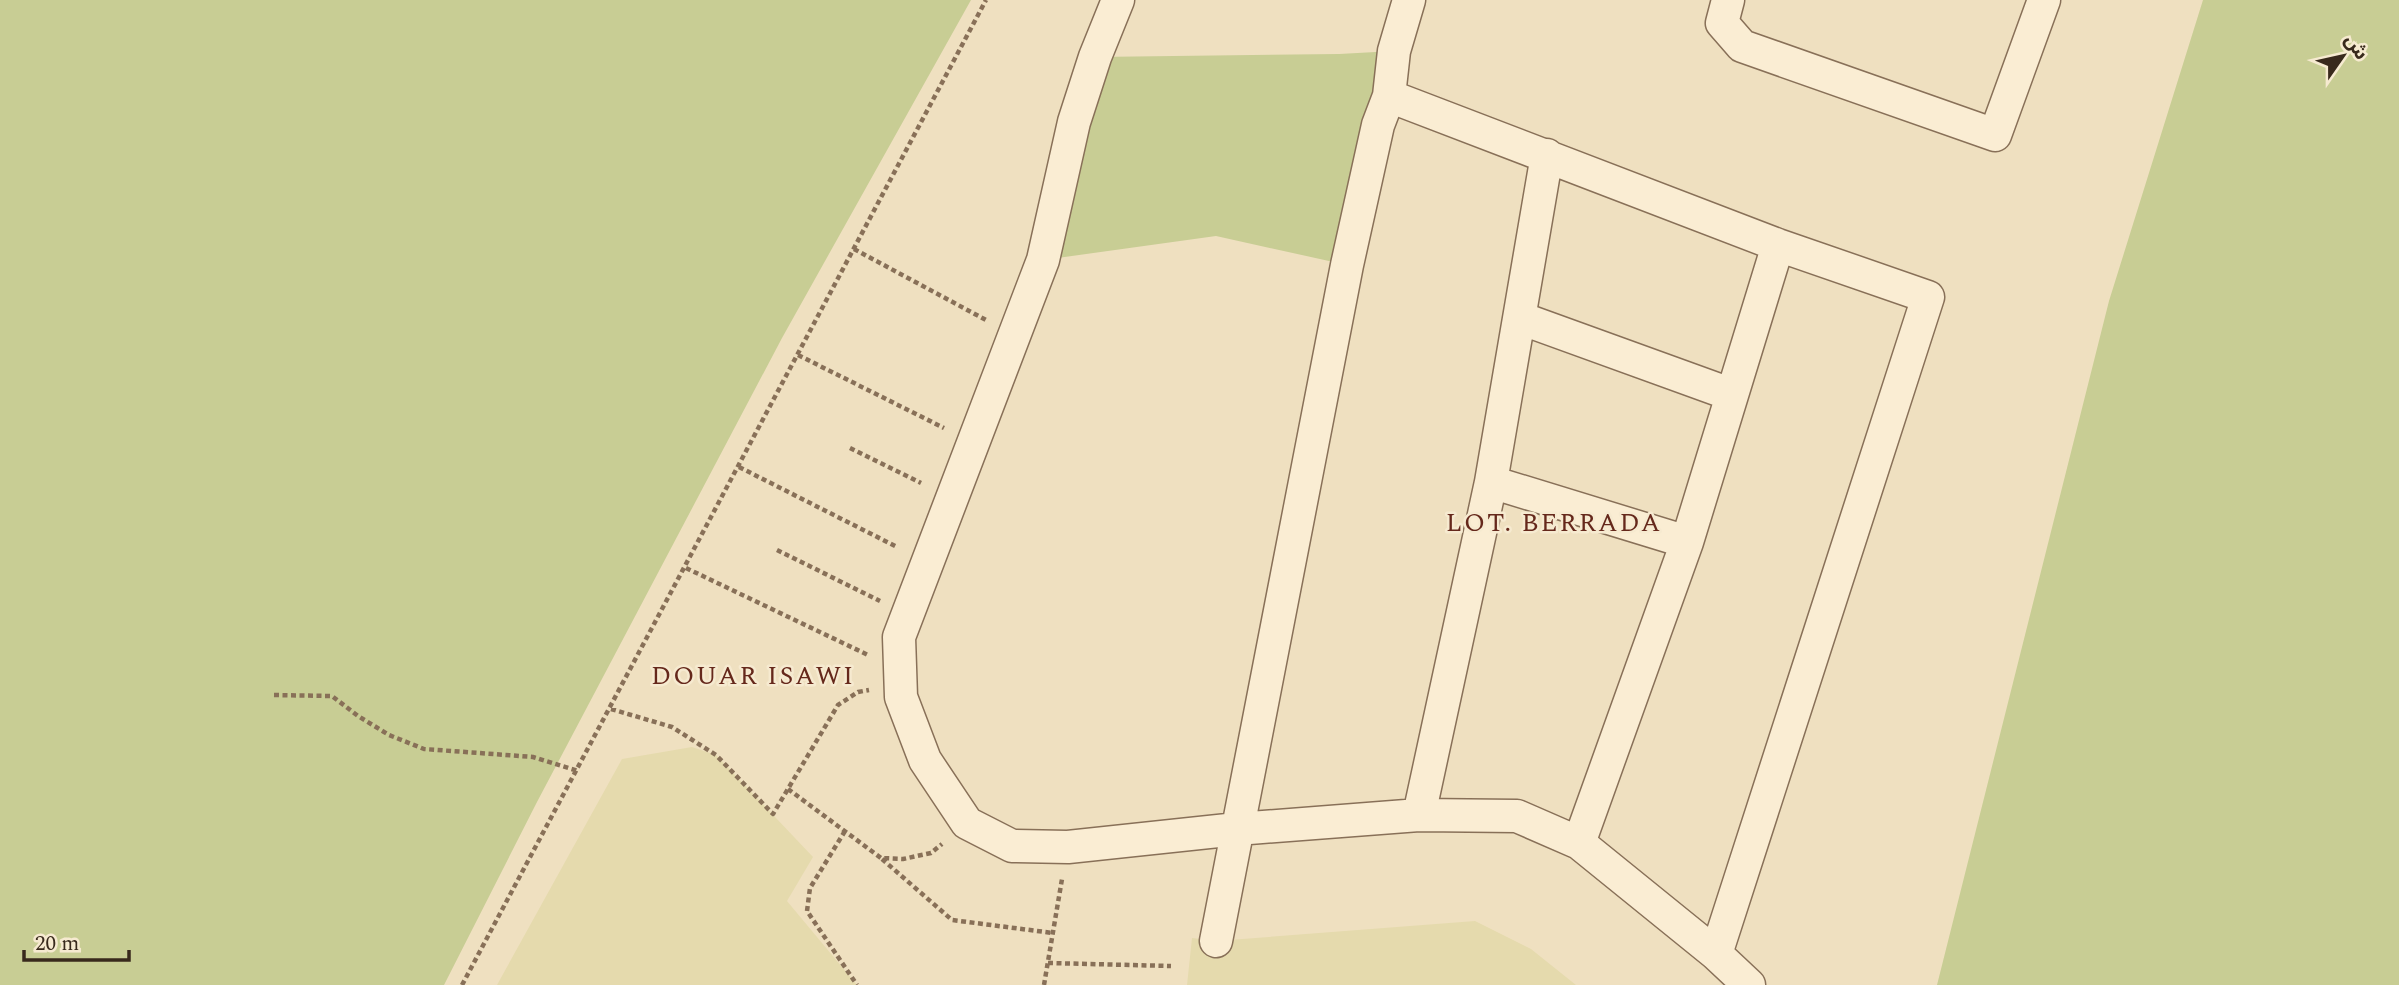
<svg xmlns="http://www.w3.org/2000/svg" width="2399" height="985" font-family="Spectral,'Noto Sans Arabic',serif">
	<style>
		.farmland { fill: #e5daad }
		.green { fill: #c8cd94 }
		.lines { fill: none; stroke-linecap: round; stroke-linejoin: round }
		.minor-casing { stroke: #887058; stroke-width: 35 }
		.path { stroke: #887058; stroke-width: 4.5; stroke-dasharray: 5 3.5; stroke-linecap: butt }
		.minor { stroke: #faedd3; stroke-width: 32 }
		.labels { text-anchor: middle; stroke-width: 5; stroke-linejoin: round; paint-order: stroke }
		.quarter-label { font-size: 26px; letter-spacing: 2px; fill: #65281b; stroke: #f6ead0 }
	</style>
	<rect width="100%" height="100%" fill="#efe0c0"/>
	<!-- farmland -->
	<path class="farmland" d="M692 747 716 755 813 857 787 901 857 985H497L622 759Z
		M1475 921 1531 949 1576 985H1187L1192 938 1216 941Z"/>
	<!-- green -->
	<path class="green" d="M0 0H971L782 338 537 802 444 985H0Z
		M2203 0H2399V985H1937L2109 301Z
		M1394 51 1347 265 1216 236 1043 260 1095 57 1339 54Z"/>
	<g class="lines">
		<!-- minor casing -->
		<g class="minor-casing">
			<path id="minor" d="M1118 0 1095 57 1074 122 1043 260 899 637 901 697 925 760 967 823 1012 846 1068 847 1237 829 1419 815 1517 816 1579 843 1716 954 1749 985
				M1728 0 1722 23 1742 46 1995 135 2044 0
				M1389 96 1778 245 1928 297 1716 954
				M1520 318 1730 394
				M1491 482 1687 542
				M1419 815 1491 482 1547 155
				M1579 843 1687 542 1778 245
				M1216 941 1347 265 1378 125 1389 96 1394 51 1409 0"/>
		</g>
		<!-- path -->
		<path class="path" d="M854 249 986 320
			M798 355 944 428
			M850 448 921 483
			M739 467 897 547
			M777 550 880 601
			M686 568 868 655
			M274 695 332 696 358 716 389 735 424 749 533 757 578 771
			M611 709 672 727 716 755 773 814 838 705 858 692 869 690
			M788 789 881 858 903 859 931 853 942 844
			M845 831 810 888 807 911 857 985
			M882 859 952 920 1053 933
			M1048 963 1171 966
			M462 985 986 0
			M1044 985 1062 879"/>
		<!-- minor -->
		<use href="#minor" class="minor"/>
	</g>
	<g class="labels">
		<!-- quarter labels -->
		<g class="quarter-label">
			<text x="1554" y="531">LOT. BERRADA</text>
			<text x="753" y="684">DOUAR ISAWI</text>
		</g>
	</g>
	<!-- north arrow -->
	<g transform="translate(2343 56) rotate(56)" stroke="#f6ead0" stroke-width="5" paint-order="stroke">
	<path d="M0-5L12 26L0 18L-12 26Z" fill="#38291c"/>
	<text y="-10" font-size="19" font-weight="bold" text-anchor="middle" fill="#38291c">ش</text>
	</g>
	<!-- scale -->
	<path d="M24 950v10h105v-10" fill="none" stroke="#38291c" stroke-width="3.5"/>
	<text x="35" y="950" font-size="21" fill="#38291c" stroke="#f6ead0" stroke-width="5" paint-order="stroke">20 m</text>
</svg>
